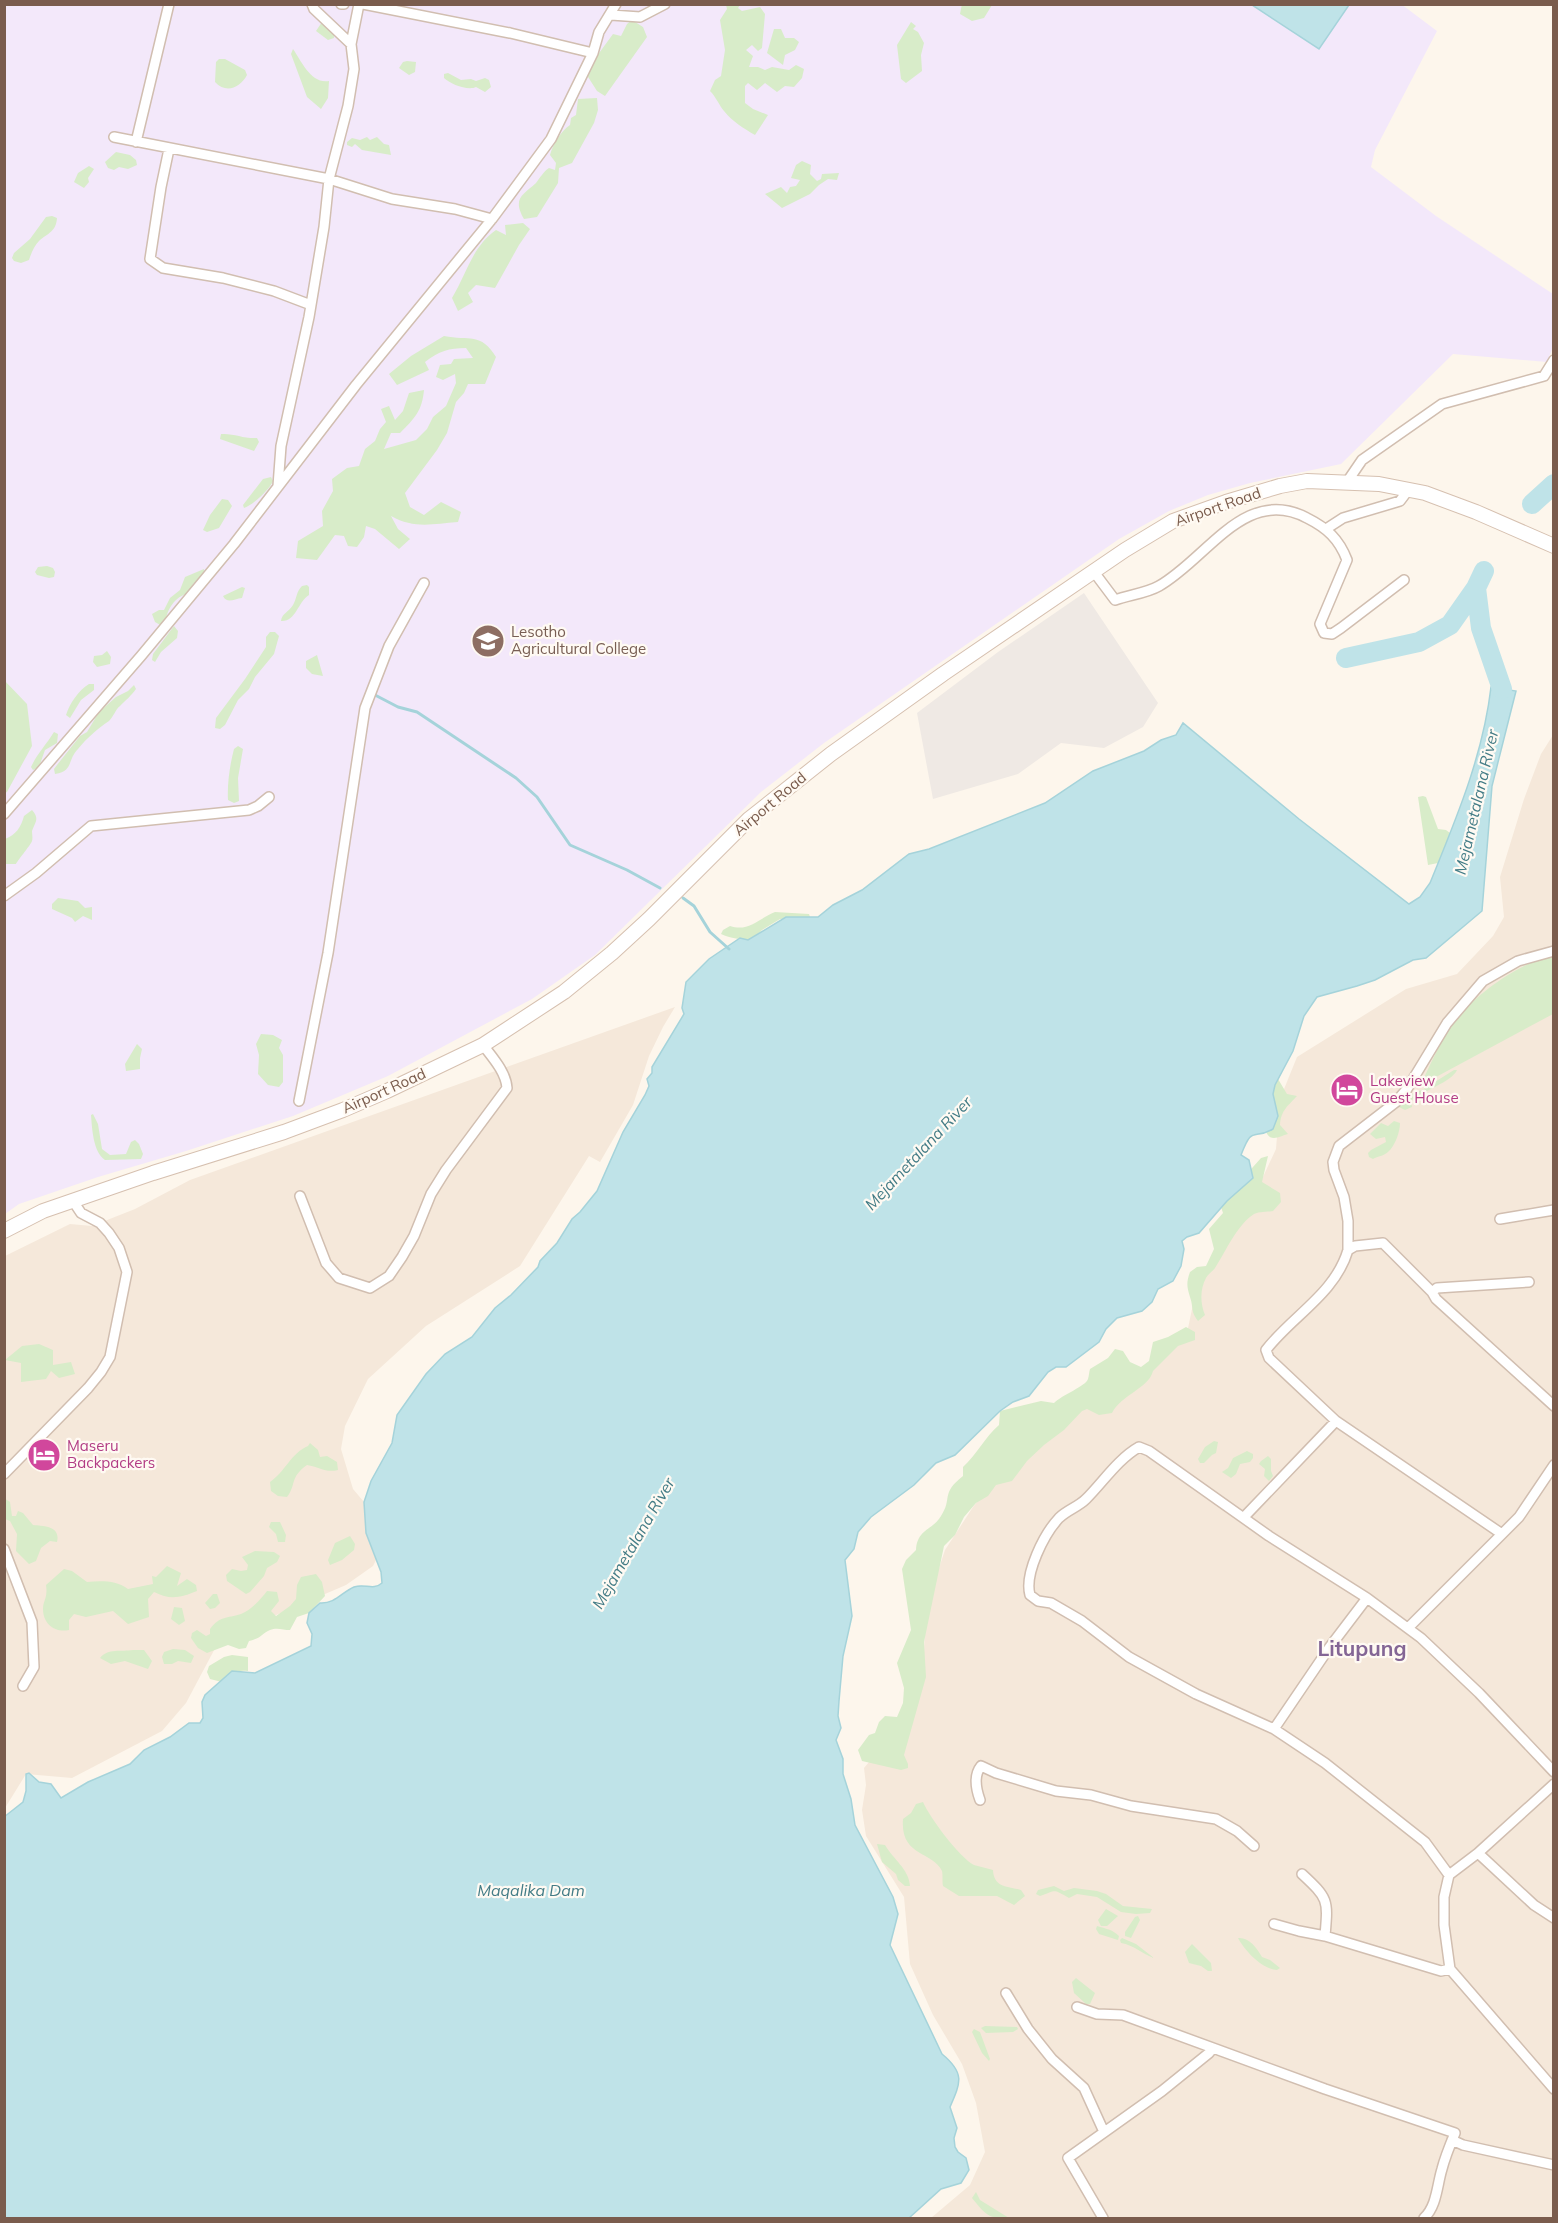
<svg xmlns="http://www.w3.org/2000/svg" width="1558" height="2223" font-family="Mulish,sans-serif">
	<style>
		.residential { fill: #f5e8da }
		.industrial { fill: #efe9e4 }
		.education { fill: #f3e8fa }
		.green { fill: #d8ecc9 }
		.water { fill: #bfe3e8; stroke: #a5d3da; stroke-width: 1.5 }
		.lines { fill: none; stroke-linecap: round; stroke-linejoin: round }
		.stream { stroke: #a5d3da; stroke-width: 3 }
		.river { stroke: #bfe3e8; stroke-width: 20 }
		.minor-casing { stroke: #d1beb0; stroke-width: 12 }
		.secondary-casing { stroke: #d6c0b0; stroke-width: 16 }
		.minor { stroke: #fff; stroke-width: 9 }
		.secondary { stroke: #fff; stroke-width: 14 }
		.labels { text-anchor: middle; stroke-width: 4.5; stroke-linejoin: round; paint-order: stroke }
		.street-label { font-size: 15px; fill: #7a5c4d; stroke: #fffaf3 }
		.education-label { font-size: 15px; fill: #785e54; stroke: #fffaf3; text-anchor: start }
		.hotel-label { font-size: 15px; fill: #b23c85; stroke: #fffaf3; text-anchor: start }
		.water-label { font-size: 16px; font-style: italic; fill: #437c86; stroke: #fffaf3 }
		.district-label { font-size: 21px; font-weight: bold; fill: #846695; stroke: #fffaf3 }
	</style>
	<rect width="100%" height="100%" fill="#fdf6ec"/>
	<!-- residential -->
	<path class="residential" d="M1553 735V2218H931L970 2185 985 2152 976 2103 962 2064 933 2015 910 1964 904 1897 866 1836 862 1810 866 1785 864 1768 880 1749 895 1742 923 1672 926 1607 945 1550 973 1507 997 1477 1108 1384 1144 1371 1187 1333 1196 1290 1256 1192 1276 1149 1280 1099 1297 1057 1406 989 1457 974 1493 936 1504 917 1500 877 1524 799 1541 754Z
		M675 1007 663 1027 649 1056 633 1105 600 1162 589 1156 520 1266 426 1326 368 1379 345 1426 341 1449 353 1489 364 1502 366 1533 376 1560 373 1566 346 1585 220 1639 186 1703 162 1731 72 1778 26 1774 5 1808V1256L70 1224 92 1226 135 1209 190 1180Z"/>
	<!-- industrial -->
	<path class="industrial" d="M1084 593 1158 703 1143 727 1104 748 1061 743 1018 774 933 799 917 713 998 652Z"/>
	<!-- education -->
	<path class="education" d="M1401 4 1437 31 1375 150 1371 167 1436 216 1553 294V347L1547 362 1453 354 1341 464 1250 483 1208 495 1169 511 1119 539 824 743 761 792 595 955 532 999 388 1076 293 1116 186 1151 98 1177 19 1204 5 1214V5Z"/>
	<!-- green -->
	<path class="green" d="M962 4H990L992 5 984 18 972 21 960 14Z
		M726 5H740L738 8 742 11 760 7 765 14 762 48 758 51 752 45 746 50 753 56 749 67H758L765 70 772 67 789 70 796 65 804 69 802 78 794 87 785 86 777 92 765 83 757 90 748 83 745 86V103L753 109 768 115 755 135C743 128 733 122 724 111 719 105 716 97 710 91L715 80 721 76 725 50 720 20 727 9Z
		M632 20 643 27 647 37 605 96 597 91 581 66 594 60 613 34 621 36 627 24Z
		M322 22 334 33V38L328 40 316 31Z
		M911 22 916 26 913 29 918 32 924 43 921 55 922 71 906 83 901 79 897 45Z
		M774 29H781L785 38H794L799 42 795 50 785 55 783 65 767 53Z
		M293 49C302 62 311 84 329 81L328 98 321 109 307 97 291 54Z
		M219 59H225L245 70 247 75C240 88 226 94 215 82L216 62Z
		M407 61 416 62 415 72 409 75 399 68 403 62Z
		M448 73 461 80 471 79 476 81 485 78 489 80 491 87 485 92 476 87C468 91 450 84 444 78V74Z
		M597 98 598 110 594 123 572 163 559 168 558 183 537 217 524 219C512 198 523 195 536 183 540 178 543 172 549 168L555 170 556 163 550 155C553 144 561 131 570 125L571 118 576 115 578 99Z
		M367 137 370 140 377 137 384 144 389 145 391 155 362 150 355 144 352 147 347 145V142L352 138 360 140Z
		M116 152 130 155 136 160 137 165 128 169 119 167 114 170 108 168 105 162Z
		M802 161 811 165 810 174 817 181 821 179 822 174 839 173 837 180 828 179 819 185 810 194 782 208 765 194 781 187 787 193 790 187 796 186 800 180 791 178 796 165Z
		M89 166 94 169 88 178 89 182 84 188 74 182 78 173Z
		M52 216 57 218C56 232 48 233 39 241 34 246 31 254 29 260L21 263 14 261 12 258 14 253 30 239 46 217Z
		M523 223 530 229 519 245 495 288 476 285 468 293 473 302 458 311 452 298C467 273 472 247 496 230L506 235 505 225Z
		M444 336C469 341 481 332 496 357L485 384H468L464 393 456 402 447 433 437 450 405 493 410 507 424 515 441 502 461 512 458 522C432 524 414 529 391 516L398 529 410 539 399 549 375 529 366 526 364 537 357 547 348 546 344 536 335 535 317 560 296 558 298 541 323 526 322 511 333 491 332 479 347 468 359 466 365 449 375 441 380 429 386 422 381 409 389 406 395 420 403 411 409 393 424 390C422 411 415 418 400 433H391L384 449 416 440 427 429 433 417 446 406 456 383 455 374 443 380 436 377 440 365 451 364 454 359 473 358 466 348C449 348 439 351 425 362L429 370 397 385 389 374 411 356Z
		M221 434C234 433 244 439 257 438L259 442 254 451 220 439Z
		M271 477 273 481C270 489 252 506 244 508L243 505 263 479Z
		M222 499 228 500 232 506 219 528 207 532 203 530 210 515Z
		M47 566 53 568 55 572 54 577 49 578 37 575 35 572 38 567Z
		M204 569V574L193 584 191 593C177 594 166 609 166 622L162 626 155 622 152 614 159 610H164L170 598 180 590 185 577Z
		M307 585 309 587V595C297 603 296 622 281 621 282 613 289 612 293 605 297 598 296 592 302 586Z
		M242 587 245 588 242 598C234 599 227 604 223 596Z
		M174 626 178 631 177 638 161 652 155 662 152 660 153 654Z
		M270 632H275L279 636 274 654 255 677 249 689 238 700 225 725 220 729 215 728 216 718 245 679 266 647V637Z
		M107 651 111 657 110 664 97 667 93 662 94 656 102 655Z
		M317 655 323 676 312 674 306 668V661Z
		M4 680 27 704 32 746 7 792 5 793Z
		M89 684H94V690L81 700 70 718 66 715C70 703 78 691 89 684Z
		M134 685 136 689C131 696 126 700 120 706 115 710 114 716 109 721 97 729 87 738 78 749 67 760 74 771 55 774L54 769 57 765 80 736 87 732 99 712 116 697 128 691Z
		M54 732 58 734 57 743 45 750 39 767 33 770 31 767C37 754 46 745 54 732Z
		M238 746 243 749 238 778 239 801 234 803 228 800C227 784 230 764 234 749Z
		M1423 796 1426 797 1438 829 1446 830 1450 833 1438 863 1428 865 1418 797Z
		M32 810C40 819 35 822 32 831 32 834 33 838 32 841 32 843 18 860 16 864H5V839C16 835 21 827 24 816Z
		M58 898 78 901 85 908 92 907V920L83 916 75 922 72 918 52 909V904Z
		M775 912 809 914 810 917 780 919 762 930 752 940C742 940 730 938 721 934L723 930 730 926C749 932 758 919 775 912Z
		M1553 955V1014L1436 1077 1423 1080C1433 1059 1444 1033 1460 1015 1480 991 1522 962 1553 955Z
		M261 1034 273 1035 282 1040 279 1048 283 1055V1082L279 1087 268 1085 258 1074 259 1055 256 1044Z
		M137 1044 142 1049 140 1058V1069L126 1071 125 1064Z
		M1454 1070H1457C1452 1082 1422 1091 1411 1101L1412 1107 1405 1110 1399 1107 1398 1104 1404 1097 1422 1090Z
		M1278 1079 1287 1094 1297 1096C1288 1106 1281 1110 1280 1125L1288 1134C1280 1136 1271 1143 1266 1132L1272 1116 1270 1081Z
		M93 1114 98 1124 102 1149 110 1155 126 1154 131 1142 135 1140 139 1144 143 1154 141 1159 105 1160C93 1152 92 1128 91 1115Z
		M1394 1121 1400 1123C1400 1132 1395 1146 1388 1152 1384 1156 1378 1156 1373 1159L1369 1157 1368 1153 1371 1150 1386 1142 1385 1137 1376 1139 1370 1134 1381 1123 1388 1126Z
		M1268 1156 1262 1182 1280 1193 1281 1202 1273 1211C1267 1212 1260 1211 1254 1214 1237 1225 1226 1251 1215 1268 1213 1271 1208 1274 1206 1278 1200 1289 1200 1303 1205 1315L1198 1321C1190 1310 1194 1309 1190 1297 1187 1287 1186 1283 1190 1272L1197 1267 1206 1266 1214 1249 1209 1229 1223 1213 1220 1204 1261 1158Z
		M1186 1327 1195 1332V1340L1178 1346 1153 1371C1149 1388 1121 1395 1112 1413L1099 1415 1087 1409 1082 1411 1064 1430 1044 1445 1027 1461 1012 1481 996 1485 988 1496 976 1503 964 1517 955 1535 944 1546 924 1642 926 1677 904 1755 908 1764V1768L901 1770 862 1761 858 1750 869 1735 875 1733 879 1722 885 1716 897 1717 903 1703 904 1688 897 1663 911 1630 902 1569 906 1560 916 1550C917 1529 933 1530 941 1516 953 1498 940 1494 963 1476V1467C977 1454 985 1437 999 1425L1000 1411 1041 1401 1054 1403C1062 1395 1086 1386 1088 1379 1089 1376 1089 1372 1090 1369L1108 1358 1115 1349 1123 1351 1130 1362 1141 1367 1149 1361 1153 1342 1168 1337Z
		M39 1344 53 1350V1365L71 1362 75 1374 59 1378 51 1371 46 1379 21 1382V1363L5 1360 22 1346Z
		M1214 1441 1218 1442 1216 1453 1212 1455 1204 1463H1200L1198 1459 1205 1447Z
		M310 1443 318 1450 320 1457 327 1456 337 1462 338 1470C326 1473 319 1467 307 1465 289 1478 297 1484 287 1497L278 1496 271 1491 270 1482C285 1472 291 1453 308 1446Z
		M1247 1451 1253 1454V1458L1250 1462 1240 1464 1236 1474 1231 1478 1222 1472 1228 1468 1233 1458Z
		M1268 1456 1271 1459V1471L1273 1476 1269 1481 1264 1476 1265 1469 1259 1464 1261 1461Z
		M4 1498 10 1502 12 1516H16L18 1511 23 1513 33 1525C44 1526 61 1526 57 1542L50 1541 41 1548 36 1561 29 1564 16 1551 17 1534 10 1521 5 1519Z
		M271 1522H280L286 1535 285 1542H278L276 1534 269 1527Z
		M350 1536 355 1544 354 1550 342 1560 330 1565 328 1560 335 1543Z
		M255 1551 274 1552 280 1556 277 1562 267 1568 264 1576 250 1592 246 1594 227 1581 226 1575 232 1569 241 1571 247 1570 248 1565 242 1557Z
		M167 1566 181 1573 177 1586 187 1579 196 1585 197 1591C180 1598 170 1600 154 1592L148 1599 149 1617 128 1624 113 1611 86 1617 74 1614 69 1620V1630C55 1633 43 1624 43 1609 43 1600 48 1598 46 1585L64 1569 72 1571 87 1582C102 1581 115 1580 128 1589L153 1584 152 1576 156 1577Z
		M316 1574 322 1582 325 1596 309 1613 297 1617 290 1630C283 1630 277 1627 270 1630 261 1634 262 1638 249 1641L246 1648 239 1649 228 1645 207 1653 198 1648 191 1638 192 1633 197 1630 206 1636 210 1634V1629C221 1615 226 1619 241 1614 250 1611 262 1598 267 1591L277 1592 279 1601 271 1611 276 1616 290 1606 296 1599 297 1585 301 1577Z
		M213 1594H217L220 1603 215 1608 210 1609 205 1603Z
		M174 1607 182 1608 185 1621 179 1625 171 1619Z
		M173 1649 185 1650 194 1656 191 1663 178 1661 172 1664H164L162 1657 164 1652Z
		M133 1650H144L152 1661 148 1669 125 1661 111 1664 100 1658C108 1648 121 1652 133 1650Z
		M232 1655 248 1657V1671C237 1670 229 1672 222 1682L210 1679 207 1672 209 1666 224 1657Z
		M923 1802C930 1818 959 1857 974 1865 980 1867 987 1868 993 1870 994 1888 1007 1886 1021 1890L1025 1896 1014 1905 997 1896H959L943 1886C942 1882 943 1875 942 1871 933 1851 900 1857 903 1819L911 1813 916 1804Z
		M877 1844 885 1845C893 1859 909 1869 910 1886H905L898 1880 896 1874 882 1862Z
		M1054 1886 1064 1891 1074 1888 1097 1891 1106 1894 1123 1906 1152 1909 1150 1913 1136 1914 1121 1912 1097 1897 1077 1894 1069 1898C1051 1888 1057 1891 1040 1896L1036 1894 1038 1890Z
		M1106 1909 1118 1916 1107 1926H1101L1098 1920Z
		M1138 1916 1140 1920 1131 1938 1125 1936V1932L1135 1917Z
		M1097 1926C1106 1929 1112 1929 1119 1936L1118 1940 1099 1934 1096 1929Z
		M1122 1938 1136 1944 1154 1958C1142 1954 1134 1945 1121 1943L1120 1940Z
		M1238 1938C1249 1937 1257 1948 1262 1957L1270 1960 1280 1968 1277 1970C1262 1969 1245 1951 1238 1938Z
		M1192 1944 1211 1963 1212 1971H1208L1201 1966 1189 1963 1185 1952Z
		M1076 1978 1095 1993 1090 2004H1086L1074 1993 1072 1982Z
		M985 2026 1017 2027 1018 2029 1013 2032 986 2033 981 2028Z
		M974 2029 980 2032 990 2059 989 2061 982 2053 972 2032Z
		M976 2192 980 2200 1009 2218C988 2219 985 2214 972 2198Z"/>
	<!-- water -->
	<path class="water" d="M1252 5H1349L1319 49Z
		M1491 687 1516 691 1492 786 1482 911 1426 958 1413 960 1375 980 1357 986 1317 997 1304 1016 1293 1051 1275 1085 1273 1094 1278 1116 1273 1129C1252 1141 1253 1124 1241 1155L1249 1160 1253 1178 1227 1201 1199 1233 1187 1237 1182 1241 1184 1249 1181 1266 1173 1281 1158 1289 1152 1302 1142 1311 1117 1318 1106 1329 1099 1342 1066 1367H1056L1048 1372 1029 1396 1013 1402 1000 1411 955 1455 936 1463 914 1485 871 1517 858 1532 854 1549 845 1560 852 1616 843 1656 839 1701 838 1716 841 1728 836 1740 843 1759V1774L851 1799 855 1825 893 1897 898 1914 890 1945 942 2054C965 2073 961 2082 950 2107L957 2128 954 2138 955 2147 958 2152 966 2158 969 2170 961 2183 941 2189 909 2218H5L4 1817 23 1802 26 1791V1774L29 1773 39 1782 51 1784 61 1798 88 1782 130 1764 144 1750 170 1737 189 1723H200L203 1718 202 1702 205 1695 232 1671 255 1673 311 1646 312 1634 307 1623 309 1613 320 1603C335 1604 342 1592 354 1587 365 1583 373 1591 382 1583L381 1572 366 1533 364 1502 371 1481 392 1443 397 1415 426 1374 445 1354 472 1337 495 1308 511 1295 538 1267 540 1261 557 1243 572 1219 580 1212 597 1191 623 1132 645 1095 649 1086 647 1079 652 1073V1067L684 1014 682 1008 686 982 709 959 740 938 748 940 786 917H818L833 905 862 890 909 854 929 849 1045 803 1093 771 1144 751 1161 740 1176 735 1183 723 1299 819 1409 904 1420 897 1430 883C1456 819 1483 756 1491 687Z"/>
	<g class="lines">
		<!-- stream -->
		<path class="stream" d="M375 695 398 707 417 712 516 778 537 797 570 845 627 870 660 888
			M683 898 694 906 710 932 729 949"/>
		<!-- river -->
		<path class="river" d="M1532 504 1554 484
			M1484 571 1476 588 1481 628 1502 689
			M1346 658 1419 642 1450 625 1476 588"/>
		<!-- minor casing -->
		<g class="minor-casing">
			<path id="minor" d="M312 4 314 9 351 44
				M341 4H344
				M363 4 510 33 593 53
				M611 15 640 17 665 4
				M114 137 329 179 392 199 455 209 492 219
				M136 142 169 4
				M169 149 161 187 150 259 163 268 223 278 274 291 311 305
				M1347 482 1362 460 1442 404 1544 376 1554 360
				M278 486 281 446 309 317 324 227 329 179 348 106 354 69 351 44 359 4
				M1326 529 1343 518 1400 501 1409 489
				M1094 572 1115 600C1129 595 1147 593 1159 586 1207 559 1245 485 1307 518 1327 528 1339 539 1347 560L1320 624 1324 633 1332 634 1341 628 1404 580
				M4 814 141 656 234 544 356 385 492 219 551 139 593 53 599 32 616 4
				M4 896 36 873 91 826 249 810 258 806 269 797
				M299 1101 328 953 365 708 389 646 424 583
				M300 1196 326 1263 339 1278 370 1288 389 1276 402 1257 414 1236 431 1194 446 1170 507 1088C506 1072 492 1057 483 1045
				M1500 1219 1554 1210
				M1348 1250V1221L1344 1197 1334 1170 1333 1162 1339 1146 1396 1102 1407 1089 1447 1023 1483 981 1518 961 1554 951
				M1432 1292 1437 1288 1529 1282
				M1336 1421 1269 1358 1266 1350C1292 1316 1335 1294 1348 1250L1355 1246 1383 1243 1432 1292 1436 1299 1554 1406
				M4 1474 88 1388 101 1372 110 1357 127 1272 119 1248 109 1233 100 1223 81 1213 73 1201
				M1245 1516 1336 1421 1502 1534 1408 1628
				M1502 1534 1519 1517 1554 1465
				M4 1549 32 1622 34 1667 23 1686
				M1367 1598 1269 1536 1149 1451 1139 1447C1118 1459 1103 1482 1086 1499 1078 1507 1067 1510 1059 1518 1044 1534 1024 1574 1030 1595L1038 1601 1051 1603 1082 1621 1129 1657 1196 1694 1274 1729 1325 1763 1425 1842 1449 1875
				M1274 1729 1329 1648 1367 1598 1421 1638 1479 1693 1554 1772
				M1554 1784 1478 1853 1449 1875 1444 1897V1925L1450 1969 1554 2089
				M980 1800C976 1789 973 1776 981 1766L996 1773 1056 1791 1091 1795 1131 1806 1216 1819 1237 1831 1254 1846
				M1478 1853 1534 1905 1554 1918
				M1302 1874C1329 1899 1328 1900 1325 1936
				M1274 1924 1299 1931 1325 1936 1441 1971 1450 1969
				M1006 1993 1028 2029 1052 2059 1084 2088 1104 2132
				M1077 2007 1097 2014 1123 2015 1325 2089 1455 2133C1450 2145 1445 2157 1442 2169 1437 2185 1437 2206 1424 2218
				M1452 2140 1463 2145 1554 2165
				M1103 2218 1068 2158 1162 2091 1209 2053 1213 2048"/>
		</g>
		<!-- secondary casing -->
		<g class="secondary-casing">
			<path id="secondary" d="M4 1231 43 1211 153 1173 284 1132 343 1110 387 1091 483 1045 564 992 612 953 649 919 749 819 831 754 943 674 1125 550 1173 521 1226 502 1280 486 1307 481 1379 484 1425 493 1476 512 1554 546"/>
		</g>
		<!-- minor -->
		<use href="#minor" class="minor"/>
		<!-- secondary -->
		<use href="#secondary" class="secondary"/>
	</g>
	<!-- icons -->
	<defs>
		<g id="university-disc" transform="scale(1.725)"><circle r="9.5" fill="#8d6e63" stroke="#fffaf3"/><path d="M0-5L7-2L0 1L-7-2ZM-4 1L0 2.5L4 1V4Q0 6-4 4Z" fill="#fff"/></g>
		<g id="hotel-disc" transform="scale(1.725)"><circle r="9.5" fill="#d1479c" stroke="#fffaf3"/><path d="M-6-4.5h1.5V1H6V5H4.5V3h-9V5H-6ZM-4 0a1.8 1.8 0 1 1 3.6 0ZM.5 0V-2.5h3Q6-2.5 6 0Z" fill="#fff"/></g>
	</defs>
	<g fill-rule="evenodd">
		<use href="#university-disc" x="488" y="641"/>
		<use href="#hotel-disc" x="1347" y="1090"/>
		<use href="#hotel-disc" x="44" y="1455"/>
	</g>
	<g class="labels">
		<!-- street labels -->
		<g class="street-label">
			<text transform="translate(1218 507) rotate(-19)" y="5">Airport Road</text>
			<text transform="translate(770 804) rotate(-40)" y="5">Airport Road</text>
			<text transform="translate(384 1091) rotate(-24)" y="5">Airport Road</text>
		</g>
		<!-- education labels -->
		<g class="education-label">
			<text x="511" y="637">Lesotho<tspan x="511" dy="17">Agricultural College</tspan></text>
		</g>
		<!-- hotel labels -->
		<g class="hotel-label">
			<text x="1370" y="1086">Lakeview<tspan x="1370" dy="17">Guest House</tspan></text>
			<text x="67" y="1451">Maseru<tspan x="67" dy="17">Backpackers</tspan></text>
		</g>
		<!-- water labels -->
		<g class="water-label">
			<text transform="translate(1476 802) rotate(-77)" y="6">Mejametalana River</text>
			<text transform="translate(918 1153) rotate(-47)" y="6">Mejametalana River</text>
			<text transform="translate(633 1543) rotate(-60)" y="6">Mejametalana River</text>
			<text x="531" y="1896">Maqalika Dam</text>
		</g>
		<!-- district labels -->
		<g class="district-label">
			<text x="1362" y="1656">Litupung</text>
		</g>
	</g>
	<!-- border -->
	<rect width="1558" height="2223" fill="none" stroke="#7a5c4d" stroke-width="12"/>
</svg>
